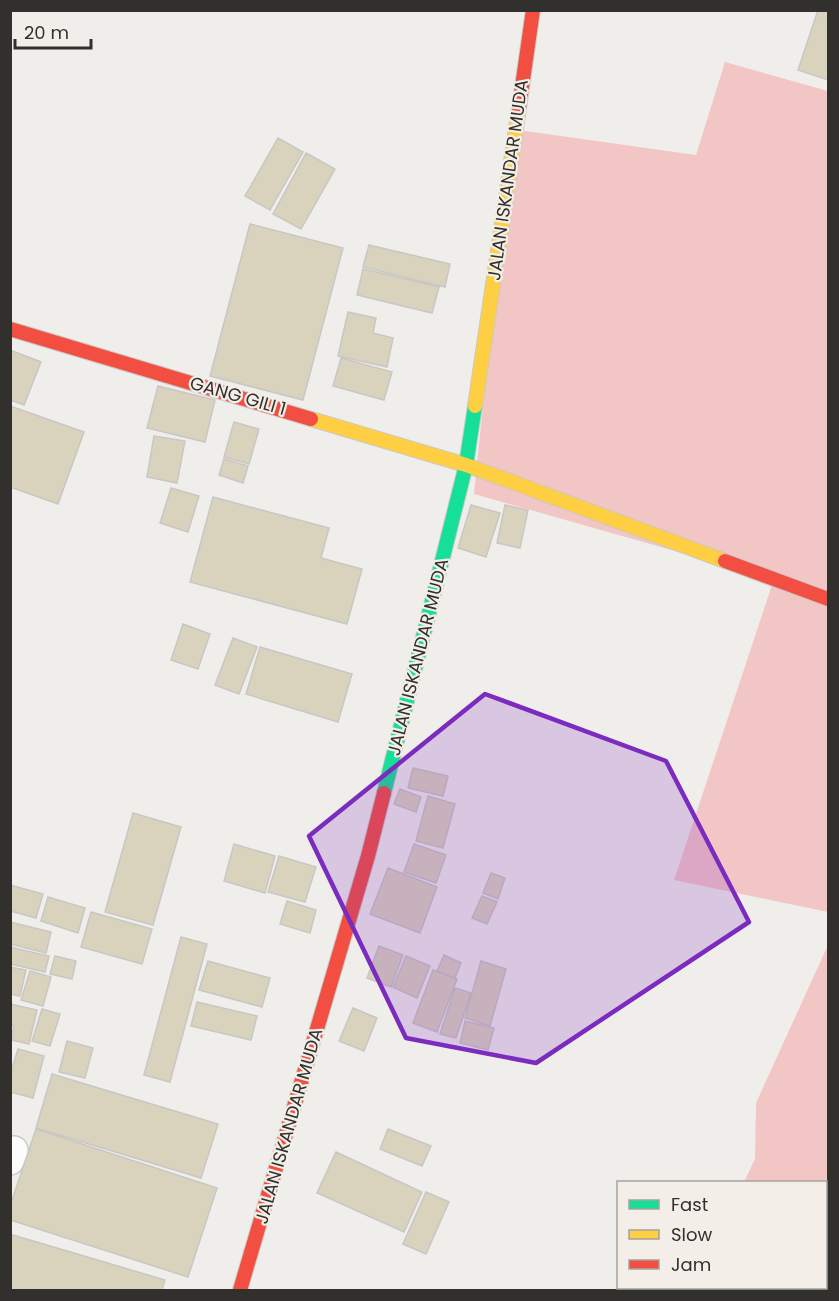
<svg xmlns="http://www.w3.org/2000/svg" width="839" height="1301" font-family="Poppins,sans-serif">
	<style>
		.green { fill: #f3c6c6 }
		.building { fill: #d9d2bd; stroke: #c8c7c4; stroke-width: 1.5 }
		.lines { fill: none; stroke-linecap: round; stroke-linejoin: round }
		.street-casing { stroke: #cbc9c7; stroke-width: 30 }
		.fast-casing { stroke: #cbc9c7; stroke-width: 16 }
		.slow-casing { stroke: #cbc9c7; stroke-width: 16 }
		.jam-casing { stroke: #cbc9c7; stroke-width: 16 }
		.street { stroke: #fdfcfc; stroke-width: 27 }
		.fast { stroke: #16e098; stroke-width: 14 }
		.slow { stroke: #ffcf43; stroke-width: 14 }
		.jam { stroke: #f24e42; stroke-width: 14 }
		.marked { fill: #7b2cbf; fill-opacity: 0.2; stroke: #7b2cbf; stroke-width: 4.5; stroke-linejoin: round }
		.labels { text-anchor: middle; stroke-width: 4.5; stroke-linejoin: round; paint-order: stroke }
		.street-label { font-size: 18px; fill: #32302d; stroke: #f3eee8 }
	</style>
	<rect width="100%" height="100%" fill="#f0eeeb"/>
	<!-- green -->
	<path class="green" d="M725 62 828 91V355L827 365 828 366V912L674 880 774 579 474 494 511 129 696 155Z
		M828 945V1290H668L671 1288H826V1182H744L755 1159 756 1103Z"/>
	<!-- building -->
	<path class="building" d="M818 10H828V80L798 70Z
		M278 138 303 152 270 210 245 196Z
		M306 153 335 169 301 229 273 214Z
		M250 224 343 248 303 400 210 376Z
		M369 245 450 264 445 287 363 267Z
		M363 269 439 287 432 313 357 295Z
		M348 312 376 318 373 333 393 338 387 367 338 356Z
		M10 350 41 362 24 405 10 400Z
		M341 358 392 372 384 400 333 386Z
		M158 386 215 400 205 442 147 428Z
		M10 406 84 432 58 504 10 487Z
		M234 422 259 429 249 464 224 457Z
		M154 436 185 441 177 483 147 477Z
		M224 459 248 466 243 483 219 475Z
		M171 488 199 496 188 532 160 523Z
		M213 497 329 528 321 558 362 569 347 624 190 582Z
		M471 505 500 513 486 557 458 548Z
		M505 505 528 510 520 548 497 543Z
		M183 624 210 634 198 669 171 660Z
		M233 638 257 647 239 694 215 685Z
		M260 647 352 674 338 722 246 694Z
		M413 768 448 776 443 796 408 788Z
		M400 789 421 797 416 812 394 804Z
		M428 796 455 804 443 848 416 841Z
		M133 813 181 827 153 925 105 912Z
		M234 844 275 856 265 893 224 881Z
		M414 844 446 855 436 883 404 872Z
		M279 856 316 867 305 902 268 892Z
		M388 868 437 887 420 933 370 914Z
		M491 873 505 878 498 899 483 893Z
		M10 885 43 894 36 918 10 911Z
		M482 896 497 902 487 924 472 918Z
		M48 897 85 908 78 933 41 921Z
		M287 901 316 910 310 933 280 924Z
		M91 912 152 929 142 964 81 947Z
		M10 922 51 932 46 953 10 944Z
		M181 937 207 944 170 1082 144 1075Z
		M379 946 403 955 391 987 367 978Z
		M10 947 49 956 45 972 10 964Z
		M444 955 461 963 455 978 437 971Z
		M55 956 76 961 72 979 50 974Z
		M406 956 430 966 417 998 393 987Z
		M208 961 270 978 262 1007 199 990Z
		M481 961 506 969 490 1026 465 1018Z
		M10 967 26 970 20 996 10 994Z
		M433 970 457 979 437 1032 413 1023Z
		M30 971 51 977 43 1006 21 1000Z
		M455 988 471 993 456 1038 440 1034Z
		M197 1002 257 1016 251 1040 191 1026Z
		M10 1004 37 1010 29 1044 11 1040 14 1026 10 1025Z
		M353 1008 377 1018 364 1051 339 1041Z
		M42 1009 60 1014 50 1046 32 1041Z
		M465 1021 494 1028 488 1050 460 1043Z
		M67 1041 93 1048 85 1078 59 1072Z
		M18 1049 44 1056 33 1098 10 1092V1075Z
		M52 1074 218 1124 201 1178 36 1128Z
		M36 1129 217 1188 188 1277 10 1220V1206Z
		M388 1129 431 1146 422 1166 380 1149Z
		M336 1152 422 1192 404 1232 317 1193Z
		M426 1192 449 1202 426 1254 403 1244Z
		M13 1235 165 1280 162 1290H10V1243Z"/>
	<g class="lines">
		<!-- street casing -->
		<g class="street-casing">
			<path id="street" d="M10 1161 14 1150"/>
		</g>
		<!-- fast casing -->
		<g class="fast-casing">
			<path id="fast" d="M384 793 466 465 475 406"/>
		</g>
		<!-- slow casing -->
		<g class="slow-casing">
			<path id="slow" d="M475 406 519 108
				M311 419 466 465 725 561"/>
		</g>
		<!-- jam casing -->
		<g class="jam-casing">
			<path id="jam" d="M519 108 533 10
				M10 329 311 419
				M725 561 828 599
				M240 1290 368 856 384 793"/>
		</g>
		<!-- street -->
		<use href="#street" class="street"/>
		<!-- fast -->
		<use href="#fast" class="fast"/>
		<!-- slow -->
		<use href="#slow" class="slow"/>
		<!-- jam -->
		<use href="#jam" class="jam"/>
	</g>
	<!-- marked area -->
	<path class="marked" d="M485 694 666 761 749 922 536 1063 406 1038 309 836Z"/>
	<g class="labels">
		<!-- street labels -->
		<g class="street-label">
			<text transform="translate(508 180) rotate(-82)" y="6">JALAN ISKANDAR MUDA</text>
			<text transform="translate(238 396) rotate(16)" y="6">GANG GILI 1</text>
			<text transform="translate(418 657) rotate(-76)" y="6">JALAN ISKANDAR MUDA</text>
			<text transform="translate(289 1126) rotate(-74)" y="6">JALAN ISKANDAR MUDA</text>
		</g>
	</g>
	<!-- border -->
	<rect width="839" height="1301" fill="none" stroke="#32302d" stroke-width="24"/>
	<!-- legend -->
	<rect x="617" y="1181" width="210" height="108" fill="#f3eee8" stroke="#a6a29d" stroke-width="1.5"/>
	<rect x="629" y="1200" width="30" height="9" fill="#16e098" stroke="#a6a29d" stroke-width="1.5"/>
	<text x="671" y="1211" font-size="18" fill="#32302d">Fast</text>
	<rect x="629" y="1230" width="30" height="9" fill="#ffcf43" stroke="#a6a29d" stroke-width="1.5"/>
	<text x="671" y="1241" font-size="18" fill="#32302d">Slow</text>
	<rect x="629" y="1260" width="30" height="9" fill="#f24e42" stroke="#a6a29d" stroke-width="1.5"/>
	<text x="671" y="1271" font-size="18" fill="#32302d">Jam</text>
	<!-- scale -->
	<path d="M15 39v9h76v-9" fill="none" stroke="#32302d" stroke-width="3"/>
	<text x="24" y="39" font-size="18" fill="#32302d" stroke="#f3eee8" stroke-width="4.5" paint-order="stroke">20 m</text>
</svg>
